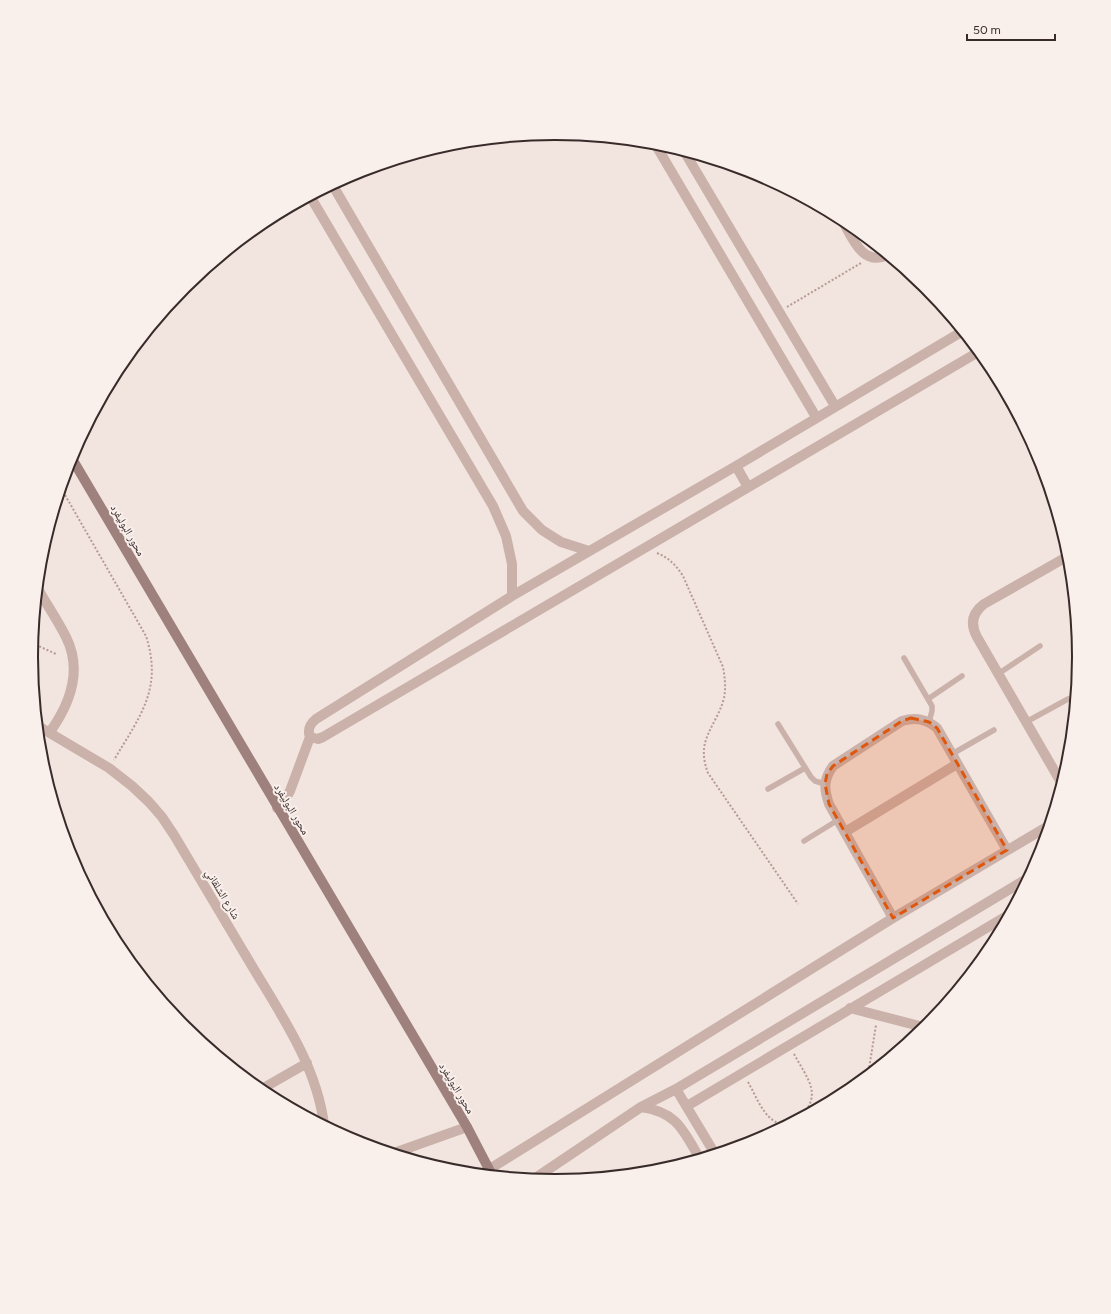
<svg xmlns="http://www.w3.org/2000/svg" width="1111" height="1314" font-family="Figtree,'Noto Naskh Arabic',sans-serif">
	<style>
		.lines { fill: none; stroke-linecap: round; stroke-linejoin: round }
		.path { stroke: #b69b94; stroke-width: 2; stroke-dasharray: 2 2; stroke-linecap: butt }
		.lane { stroke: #cab1aa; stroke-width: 5.5 }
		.street { stroke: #cab1aa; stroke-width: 10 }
		.secondary { stroke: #9e807c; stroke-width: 10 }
		.marked { fill: #df570d; fill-opacity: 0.2; stroke: #df570d; stroke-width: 3; stroke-dasharray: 8 5; stroke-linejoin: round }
		.labels { text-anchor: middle; stroke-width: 4; stroke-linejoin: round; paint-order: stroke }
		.street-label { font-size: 11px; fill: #382b29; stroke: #f9efeb }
		.rim { fill: none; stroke: #382b29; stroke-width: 2 }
	</style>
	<rect width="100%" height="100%" fill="#f2e4de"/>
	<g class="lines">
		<!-- path -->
		<path class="path" d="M787 307 861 263
			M61 488 146 636C163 689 140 716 114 760
			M657 553C669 558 676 565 683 576L723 667C725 678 726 688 724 698 716 728 695 739 708 773L798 904
			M32 643 56 654
			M794 1054C808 1080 824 1095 798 1119
			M868 1075 876 1025
			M748 1082C758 1099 767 1130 792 1123"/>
		<!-- lane -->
		<path class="lane" d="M904 658 932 706V711L929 722
			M998 674 1040 646
			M928 699 962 676
			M1026 722 1068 699
			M778 724 811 777 815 781 825 784
			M952 754 994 730
			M768 789 805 768
			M804 841 838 820"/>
		<!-- street -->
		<path class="street" d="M654 142 816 417
			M684 151 835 406
			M332 184 523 511 542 530 561 542 589 551
			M310 196 493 506 506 536 512 564V596
			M841 218C852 236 861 267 888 255
			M736 466 748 487
			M38 589C47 605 58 621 66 637 83 671 70 704 50 732
			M38 726 109 768 132 786 149 802 162 817 174 835C200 878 226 922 252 966 282 1016 317 1067 324 1125
			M310 737 318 739 323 737 980 351
			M1062 784 977 637C970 624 972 613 984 604L1070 555
			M277 808 285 799 290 791 310 737C307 729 310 724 316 719L512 596 736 466 963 331
			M845 832 957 764
			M893 918 829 804C824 789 823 780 833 766L902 721C916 717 926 719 937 728L1007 850
			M850 1008 927 1028
			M676 1089 715 1154
			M260 1090 307 1063
			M687 1106 1010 914
			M641 1107C677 1112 683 1130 700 1159
			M394 1153 467 1127
			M488 1170 893 918 1050 825
			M534 1179 641 1107 676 1089 1030 877"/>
		<!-- secondary -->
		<path class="secondary" d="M71 457 467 1127 492 1175"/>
	</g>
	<!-- marked area -->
	<path class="marked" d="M911 718 929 722 937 728 1007 850 893 918 829 804 825 784 827 774 833 766 902 721Z"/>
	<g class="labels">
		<!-- street labels -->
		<g class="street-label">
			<text transform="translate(128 530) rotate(60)" y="4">محور البوليفرد</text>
			<text transform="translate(292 809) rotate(59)" y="4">محور البوليفرد</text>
			<text transform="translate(223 894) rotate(59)" y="4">شارع الشلقاني</text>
			<text transform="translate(457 1088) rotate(59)" y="4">محور البوليفرد</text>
		</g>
	</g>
	<!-- crop -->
	<path d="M0 0H1111V1314H0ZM38 657a517 517 0 1 1 1034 0a517 517 0 1 1-1034 0Z" fill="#f9efeb" fill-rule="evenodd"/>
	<path class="rim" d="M38 657a517 517 0 1 1 1034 0a517 517 0 1 1-1034 0Z"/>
	<!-- scale -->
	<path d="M967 34v6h88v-6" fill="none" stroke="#382b29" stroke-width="2"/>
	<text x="973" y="34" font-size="12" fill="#382b29" stroke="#f9efeb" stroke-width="3" paint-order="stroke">50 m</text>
</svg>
